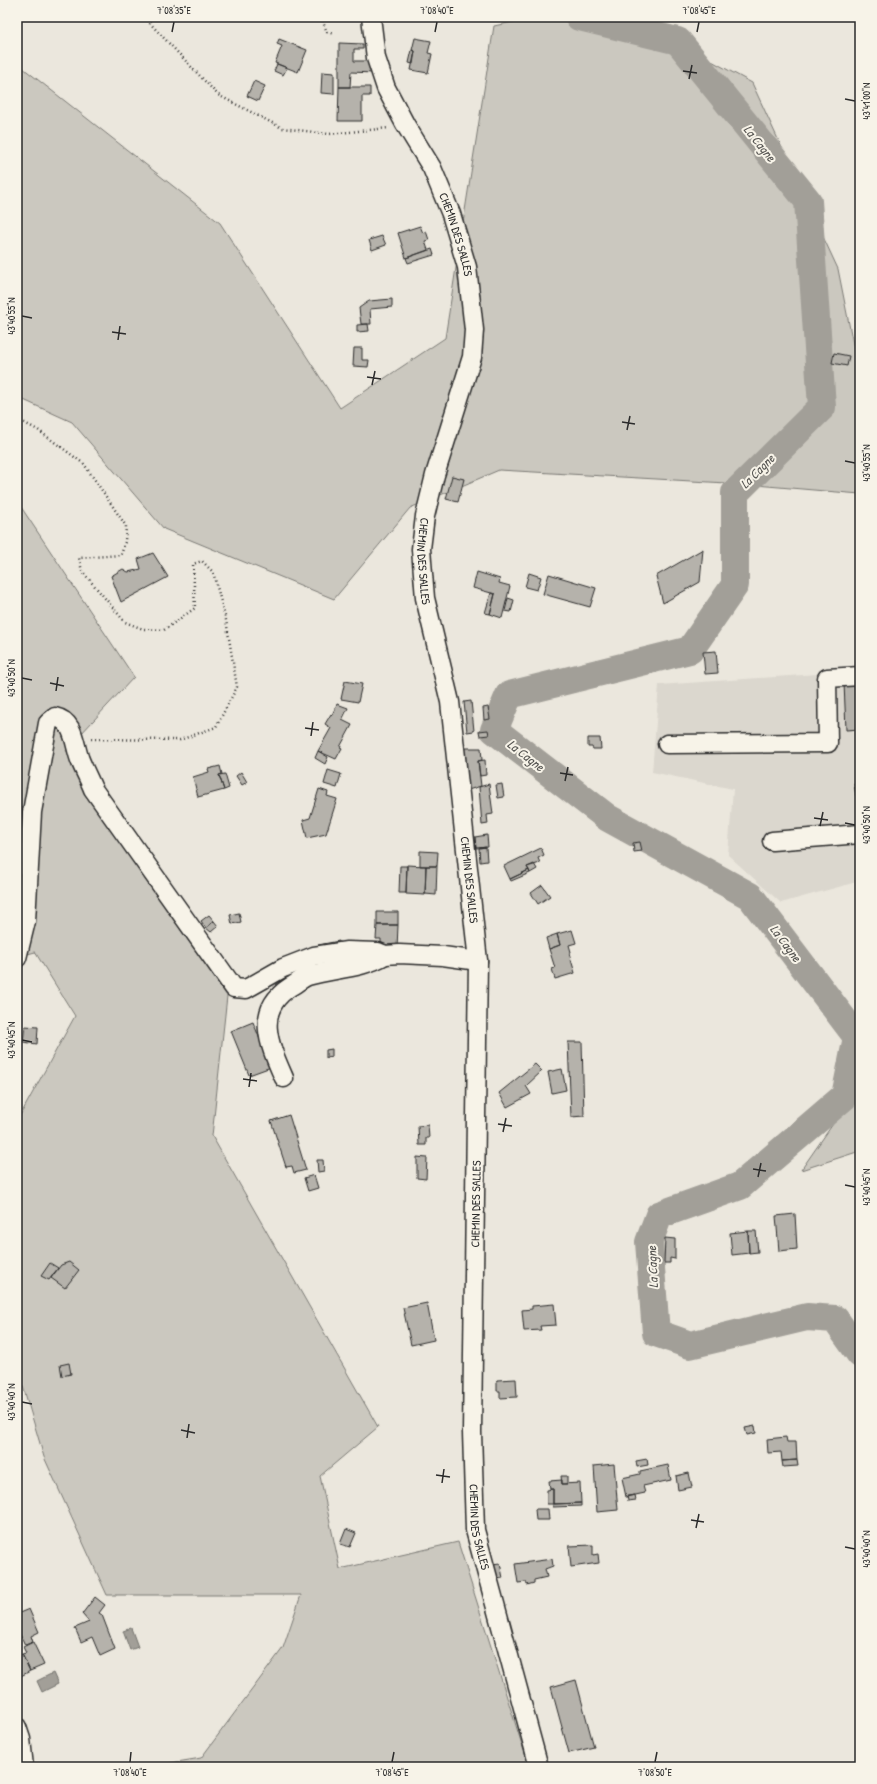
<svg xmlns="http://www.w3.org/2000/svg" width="877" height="1784" font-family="'Patrick Hand',sans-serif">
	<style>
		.built { fill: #dbd7ce }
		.green { fill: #cbc8bf; stroke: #7b7a75 }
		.water { fill: #a29f98; stroke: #72716c }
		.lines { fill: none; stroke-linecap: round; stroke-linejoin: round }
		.river { stroke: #a29f98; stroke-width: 28 }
		.building { fill: #b5b2ab; stroke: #2b2b2b }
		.minor-casing { stroke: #2b2b2b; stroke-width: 21 }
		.path { stroke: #2b2b2b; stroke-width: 2.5; stroke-dasharray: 1 3; stroke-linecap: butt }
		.minor { stroke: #f7f3e8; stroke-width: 18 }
		.ticks { fill: none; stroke: #2b2b2b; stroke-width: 1.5 }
		.labels { text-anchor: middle; stroke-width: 4; stroke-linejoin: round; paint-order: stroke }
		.street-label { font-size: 12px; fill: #2b2b2b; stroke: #f7f3e8 }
		.water-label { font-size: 13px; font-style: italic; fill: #555451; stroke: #f7f3e8 }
		.neatline { fill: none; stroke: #2b2b2b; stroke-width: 1.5 }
		.ticks-label { font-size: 10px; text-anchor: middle; fill: #2b2b2b }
	</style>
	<rect width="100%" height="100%" fill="#ebe7dd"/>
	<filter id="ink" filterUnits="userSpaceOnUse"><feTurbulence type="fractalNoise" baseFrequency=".025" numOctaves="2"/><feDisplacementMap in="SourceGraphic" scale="8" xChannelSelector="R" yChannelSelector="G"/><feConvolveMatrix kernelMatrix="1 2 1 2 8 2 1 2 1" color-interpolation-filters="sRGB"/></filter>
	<g filter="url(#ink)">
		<!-- built -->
		<path class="built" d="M860 671V881L781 903 728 855 733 789 652 772 659 685Z"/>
		<!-- green -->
		<path class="green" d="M536 17H631L752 83 838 269 860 379V494L744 484 499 470 410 508 334 599 164 529 72 422 17 397V55L23 68 220 223 340 408 445 338 494 26Z
			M17 501 134 677 66 750 140 872 227 996 212 1136 378 1427 320 1476 340 1569 458 1542 529 1767H147L201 1758 283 1648 301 1595H107L44 1457 17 1366V1121L75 1016 35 952 17 957Z
			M860 1085V1151L801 1170Z"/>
		<!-- water -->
		<path class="water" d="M131 1628 138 1647 130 1650 123 1631Z
			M53 1673 58 1684 42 1692 37 1681Z"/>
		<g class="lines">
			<!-- river -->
			<path class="river" d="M579 17 678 41 808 201 822 407 735 493V585L690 650 509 695 494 730 608 818 750 896 857 1037 845 1096 740 1186 659 1215 649 1242 656 1333 690 1345 807 1317 835 1319 860 1354"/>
		</g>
		<!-- building -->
		<path class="building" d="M415 38 431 41 428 53 432 54 428 73 411 70 415 51 412 50Z
			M279 39 307 50 298 72 275 63 282 46 277 44Z
			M339 43 363 44V49H354V61H369L373 73 351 72 350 87H339Z
			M412 50 415 51 413 64 409 63Z
			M277 64 287 68 283 75 274 71Z
			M322 72 334 73V94L321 93Z
			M254 81 265 86 258 101 247 96Z
			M339 87H370V96H362V121H338Z
			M420 226 423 233 426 231 429 240 425 241 428 250 406 258 398 233Z
			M382 236 386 245 372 250 369 240Z
			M432 249 434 255 408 263 406 258Z
			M392 299V307L370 309 371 324H361L359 308 369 301Z
			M368 324 369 331 357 332V325Z
			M354 348H362V360H369L368 367 353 366Z
			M834 353 849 356 847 366 832 363Z
			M452 476 464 479 458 502 446 499Z
			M703 549 700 582 663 603 656 576Z
			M153 553 168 577 121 602 111 576 123 569 128 572 141 569 138 559Z
			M477 572 500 579 499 583 510 586 502 618 490 614 495 594 473 588Z
			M529 573 541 577 537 590 525 587Z
			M549 574 596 588 590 607 543 594Z
			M491 593 495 594 490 614 485 613Z
			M508 598 514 600 511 612 505 611Z
			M716 651 718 673 705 674 703 652Z
			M345 681 362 684 358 702 341 699Z
			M860 682V729L846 730 844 683Z
			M471 701 474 731 467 732 464 702Z
			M337 704 348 708 342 720 352 725 340 747 342 748 336 759 318 751 331 728 325 724 331 714 332 715Z
			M488 707 490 719 484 720 483 708Z
			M488 730 489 735 480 736 479 731Z
			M588 738H600L601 749H593L592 747H588Z
			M464 748H481L482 760 478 761 481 786 468 790Z
			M318 751 328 757 325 764 315 758Z
			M485 760 486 775 480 776 478 761Z
			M220 766 222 774 219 775 224 790 198 797 193 777 209 772 208 769Z
			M328 770 341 774 337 788 324 784Z
			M241 772 247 782 242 785 236 776Z
			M225 774 229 788 224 790 219 775Z
			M860 783V795L856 796 854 784Z
			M489 784 493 814 487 815 488 824 482 825 479 787Z
			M502 784 504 797 498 798 496 785Z
			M319 789 328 792 327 796 337 799 326 834 307 838 303 820 310 818Z
			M487 835 488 847 476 848 475 837Z
			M640 842 642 851 634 852 633 843Z
			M486 847 487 861 480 862 479 848Z
			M541 848 544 855 538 858 540 863 527 867 529 870 510 879 504 866Z
			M420 851 438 852 437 866H420Z
			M534 864 537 869 530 873 527 867Z
			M407 865 426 866 425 895 406 894Z
			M400 866H407L406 893H399Z
			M426 866H437L436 895 425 894Z
			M529 870 530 873 511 881 510 879Z
			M542 885 550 896 538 904 531 893Z
			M377 912H398V925H377Z
			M239 913 241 922 232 924 230 915Z
			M209 915 214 921 206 928 201 921Z
			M214 921 218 926 211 932 206 928Z
			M377 925H398L397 949 381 948V939H376Z
			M572 930 576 943 569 945 571 952 569 953 575 973 555 979 552 969 555 968 549 949 560 945 557 934Z
			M557 934 560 945 549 949 546 938Z
			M339 941 340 946 319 950 318 945Z
			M253 1022 271 1067 249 1075 231 1031Z
			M25 1026 38 1027 37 1044 23 1042Z
			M568 1042H582L584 1116 571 1117Z
			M332 1049V1057L326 1058V1050Z
			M535 1064 542 1071 526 1086 531 1094 507 1107 499 1093Z
			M562 1069 566 1090 552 1093 548 1072Z
			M289 1115 306 1170 294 1173 292 1166 286 1167 271 1121Z
			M428 1125 429 1138H426V1145H419L418 1126Z
			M417 1157 427 1158 426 1179 417 1178Z
			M317 1160H323L324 1171 318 1172Z
			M314 1175 318 1188 308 1191 304 1178Z
			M795 1214 797 1249 779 1251 776 1216Z
			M748 1231H756L758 1252 749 1253Z
			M748 1231 749 1253 732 1255 730 1233Z
			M665 1238 675 1239V1259L670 1258V1263H664Z
			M69 1262 79 1270 65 1288 51 1278 61 1265Z
			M50 1263 58 1268 49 1280 41 1276Z
			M427 1303 434 1340 411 1345 403 1308Z
			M554 1304 556 1325 540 1326 541 1330 524 1331 522 1310 532 1309V1306Z
			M69 1363 71 1374 62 1376 60 1365Z
			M516 1379 517 1397 500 1398V1391H497V1380Z
			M755 1426 756 1433 747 1435 745 1428Z
			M786 1437 787 1442H796L797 1460 782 1461 781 1452 768 1453 767 1439Z
			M647 1459 648 1465 637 1467 636 1461Z
			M797 1460 798 1466 783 1467 782 1461Z
			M614 1464 618 1510 597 1512 594 1466Z
			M668 1465 671 1480 643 1486 645 1493 626 1497 622 1478 640 1474V1471Z
			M689 1473 692 1487 678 1490 676 1476Z
			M561 1476H567V1484H562Z
			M562 1480V1484L580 1483 581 1503 553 1504V1489H550L549 1481Z
			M553 1489V1504H547V1490Z
			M635 1495 636 1500 628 1501 627 1496Z
			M581 1503V1506L553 1507V1504Z
			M535 1509H548L549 1520H536Z
			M346 1529 356 1533 350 1547 340 1544Z
			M593 1545V1555L598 1554 599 1563 571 1567 569 1546Z
			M552 1559 553 1566 545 1569 547 1577 534 1580V1583L527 1585 526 1582 518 1583 515 1564Z
			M500 1563 503 1578 495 1579 492 1564Z
			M95 1597 105 1605 99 1613 102 1615 115 1649 100 1656 92 1637 81 1642 75 1628 89 1622 82 1614Z
			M29 1609 39 1632 31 1636 33 1642 25 1645 17 1628V1614Z
			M33 1642 44 1665 30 1671 22 1654 26 1653 23 1647Z
			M22 1654 30 1671 21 1676 17 1668V1657Z
			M576 1680 594 1747 569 1753 551 1687Z"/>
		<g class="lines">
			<!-- minor casing -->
			<g class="minor-casing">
				<g id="minor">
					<path id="s1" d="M371 17 376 58 386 88 405 124 432 168 451 214 467 267 474 330 472 357 435 475 425 516 421 549 425 598 450 702 478 961 472 1432 475 1530 539 1767"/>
					<path d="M667 744 828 743 827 678 860 676"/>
					<path d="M772 841 860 834"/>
					<path d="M17 958 26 921 32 812 48 723 55 717C75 721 74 745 80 760 84 770 89 779 93 789L234 988 246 989 283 968 314 956 347 951 378 952 385 955 399 954 443 956 478 961"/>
					<path d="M284 1078C270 1046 253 1011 290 987 296 984 302 978 308 976 334 968 362 969 385 955"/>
					<path d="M17 1727 21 1739 24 1767"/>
				</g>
			</g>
			<!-- path -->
			<path class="path" d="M144 17 218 95 282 128 329 134 389 128
				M321 17 327 32 334 34
				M17 419 38 430 84 464 126 526 125 542 121 555 79 558 82 571 125 622 143 629 164 630 195 608 193 564 202 561 213 572 226 620 237 687 216 727 180 740 90 739"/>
			<!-- minor -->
			<use href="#minor" class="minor"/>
		</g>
	</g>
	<!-- ticks -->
	<path class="ticks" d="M172 32 174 22M435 32 437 22M697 32 699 22M683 71 697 73M689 79 692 65M845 99 855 101M22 316 32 318M112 332 126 334M118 340 120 326M367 377 381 379M372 385 375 371M622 422 635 424M627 430 630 416M845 461 855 463M22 678 32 680M50 683 64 686M56 691 58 677M305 728 319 730M311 736 313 722M560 773 573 775M565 781 568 767M814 818 828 820M845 823 855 825M820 826 823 812M22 1040 32 1042M243 1079 257 1081M249 1087 251 1073M498 1124 512 1126M503 1132 506 1118M753 1169 766 1171M758 1177 761 1163M845 1185 855 1187M22 1402 32 1404M181 1430 195 1433M187 1438 189 1424M436 1475 450 1477M442 1483 444 1469M691 1520 704 1522M696 1528 699 1514M845 1547 855 1549M130 1762 131 1752M392 1762 394 1752M655 1762 657 1752"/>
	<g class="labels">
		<!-- street labels -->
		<g class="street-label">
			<text dy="4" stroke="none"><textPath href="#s1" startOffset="236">CHEMIN DES SALLES</textPath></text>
			<text dy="4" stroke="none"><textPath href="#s1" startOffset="572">CHEMIN DES SALLES</textPath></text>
			<text dy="4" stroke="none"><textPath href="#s1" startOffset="895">CHEMIN DES SALLES</textPath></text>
			<text transform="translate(476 1204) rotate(-89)" y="4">CHEMIN DES SALLES</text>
			<text dy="4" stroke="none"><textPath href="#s1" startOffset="1543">CHEMIN DES SALLES</textPath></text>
		</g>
		<!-- water labels -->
		<g class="water-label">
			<text transform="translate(760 143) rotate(51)" y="5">La Cagne</text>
			<text transform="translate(757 471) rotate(-45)" y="5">La Cagne</text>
			<text transform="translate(526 755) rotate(38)" y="5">La Cagne</text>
			<text transform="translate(786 943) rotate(53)" y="5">La Cagne</text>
			<text transform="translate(652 1267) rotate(-93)" y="5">La Cagne</text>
		</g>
	</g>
	<!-- margin -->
	<rect width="877" height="1784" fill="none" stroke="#f7f3e8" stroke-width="44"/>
	<rect x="22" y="22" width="833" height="1740" class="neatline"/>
	<g class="ticks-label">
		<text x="174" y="14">7°08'35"E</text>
		<text x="437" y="14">7°08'40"E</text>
		<text x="699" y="14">7°08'45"E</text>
		<text transform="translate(866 101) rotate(-90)" y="4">43°41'00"N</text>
		<text transform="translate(11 316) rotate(-90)" y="4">43°40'55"N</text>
		<text transform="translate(866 463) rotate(-90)" y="4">43°40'55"N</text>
		<text transform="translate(11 678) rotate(-90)" y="4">43°40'50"N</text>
		<text transform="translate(866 825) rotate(-90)" y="4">43°40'50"N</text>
		<text transform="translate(11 1040) rotate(-90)" y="4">43°40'45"N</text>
		<text transform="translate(866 1187) rotate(-90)" y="4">43°40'45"N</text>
		<text transform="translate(11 1402) rotate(-90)" y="4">43°40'40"N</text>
		<text transform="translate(866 1549) rotate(-90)" y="4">43°40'40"N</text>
		<text x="130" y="1776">7°08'40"E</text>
		<text x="392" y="1776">7°08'45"E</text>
		<text x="655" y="1776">7°08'50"E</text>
	</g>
</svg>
